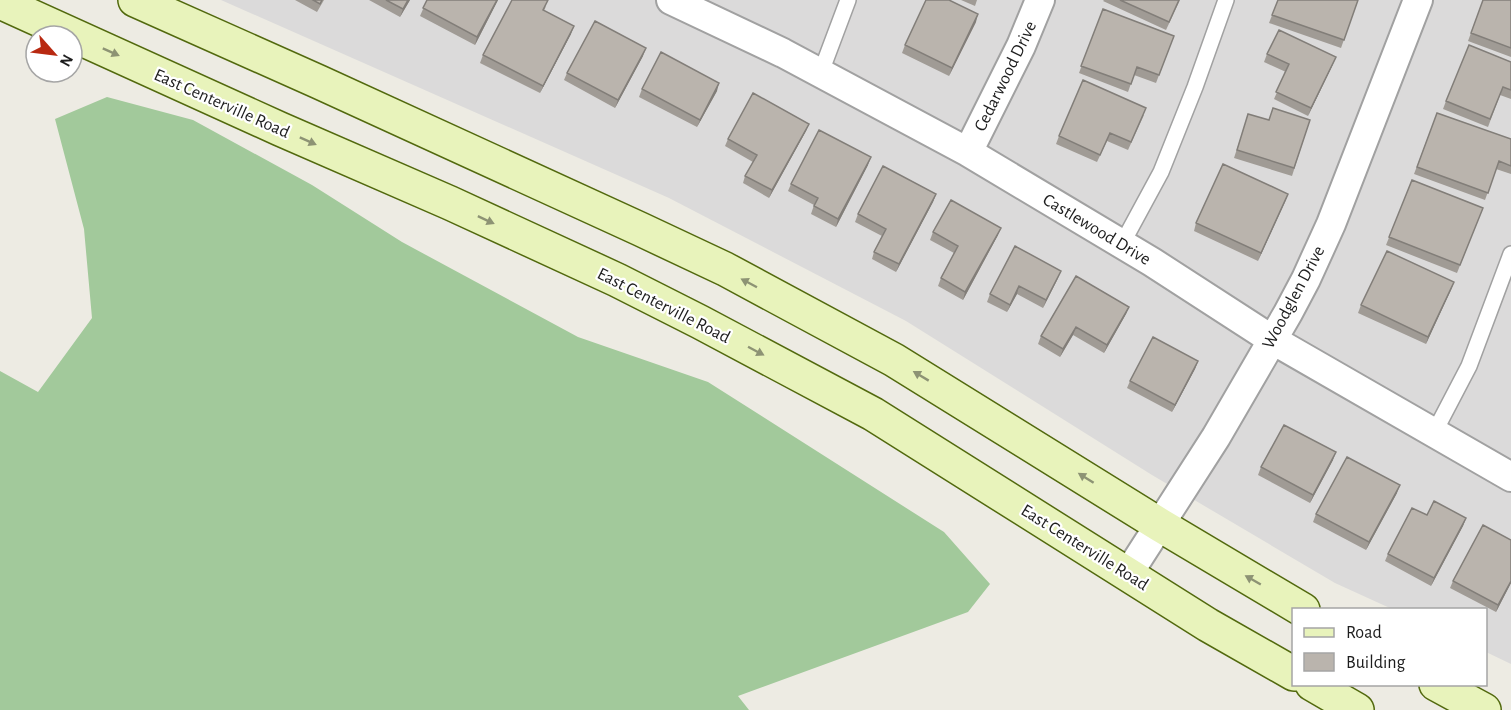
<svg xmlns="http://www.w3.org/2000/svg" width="1511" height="710" font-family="'Alegreya Sans',sans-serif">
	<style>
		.residential { fill: #dbdada }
		.forest { fill: #a2c99b }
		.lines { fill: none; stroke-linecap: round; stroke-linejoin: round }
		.lane-casing { stroke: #a1a1a1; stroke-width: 18 }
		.street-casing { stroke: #a1a1a1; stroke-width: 32 }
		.secondary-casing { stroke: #52690e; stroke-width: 36 }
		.lane { stroke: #fff; stroke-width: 15 }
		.street { stroke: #fff; stroke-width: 28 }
		.secondary { stroke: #e8f3bb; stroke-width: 33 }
		.wall { fill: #a09b95 }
		.shaded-wall { fill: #827e79 }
		.building { fill: #bab4ad; stroke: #827e79; stroke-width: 1.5 }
		.oneway { fill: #8d9374 }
		.labels { text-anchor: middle; stroke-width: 4.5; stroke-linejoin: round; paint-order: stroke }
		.street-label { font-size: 18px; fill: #1d1d1d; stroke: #fff }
	</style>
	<rect width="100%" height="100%" fill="#edebe3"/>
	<!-- residential -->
	<path class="residential" d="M221 0H1511V664L1486 652V610L1392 609 1335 583 1152 475 906 321 669 198Z"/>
	<!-- forest -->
	<path class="forest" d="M107 97 193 120 312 185 402 242 578 337 708 382 944 532 990 584 968 612 738 696 749 710H0V371L38 392 92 318 84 229 55 119Z"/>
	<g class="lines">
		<!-- lane casing -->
		<g class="lane-casing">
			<path id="lane" d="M821 72 848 0
				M1122 244 1161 172 1195 87 1226 0
				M1434 433 1469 366 1511 254"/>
		</g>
		<!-- street casing -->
		<g class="street-casing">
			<path id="street" d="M671 0 783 53 968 152 1152 262 1271 339 1511 477
				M968 152 1021 46 1040 0
				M1128 574 1216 437 1288 313 1306 279 1331 224 1418 0"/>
		</g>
		<!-- secondary casing -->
		<g class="secondary-casing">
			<path id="secondary" d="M135 0 319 82 640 229 725 269 894 360 1160 525 1303 610
				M0 2 280 129 450 203 617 280 700 322 873 414 1208 625 1294 674
				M1312 684 1357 710
				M1436 684 1484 710"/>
		</g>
		<!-- lane -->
		<use href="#lane" class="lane"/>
		<!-- street -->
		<use href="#street" class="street"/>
		<!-- secondary -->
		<use href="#secondary" class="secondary"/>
	</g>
	<!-- wall -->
	<path class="wall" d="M295 0H324L317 12Z
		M369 0H410L400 17Z
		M427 0H498L475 45 420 16Z
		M961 0H977L975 6Z
		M1104 0H1180L1166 30 1103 1Z
		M1278 0H1358L1341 48 1269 23Z
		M1483 0H1511V57L1468 41Z
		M546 6 544 11 571 34 540 93 480 63 483 55Z
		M1103 9 1174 36 1156 83 1134 75 1128 92 1079 73Z
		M976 22 949 76 902 53 905 45Z
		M1267 54 1333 64 1308 116 1274 99 1286 72 1264 62Z
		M643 56 615 108 564 80 567 73Z
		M1511 62V99L1500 95 1488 127 1443 109 1446 101Z
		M642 89 717 91 697 127 639 97Z
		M1437 113 1511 139V174L1496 169 1485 200 1414 174Z
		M1144 115 1128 150 1107 141 1097 162 1056 144 1059 136Z
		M1269 120H1310L1292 176 1234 158 1246 121Z
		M809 124 806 131 769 198 743 183 745 176 753 162 725 146 728 139Z
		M868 165 836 227 811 214 814 205 788 191 791 184Z
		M1412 180 1483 208 1457 273 1386 245Z
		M936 194 933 202 896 272 872 259 874 252 882 236 855 222 858 214Z
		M1288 194 1258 261 1194 231 1196 223Z
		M933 232 998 235 963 300 938 286 941 278 954 253 930 240Z
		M1015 246 1058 278 1043 308 1017 294 1007 312 987 302 990 294Z
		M1454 282 1426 344 1358 313 1361 305Z
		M1129 307 1126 314 1104 353 1073 335 1060 357 1038 344 1041 336Z
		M1198 361 1195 369 1172 412 1127 388 1130 381Z
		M1333 460 1310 503 1258 475 1261 467Z
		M1397 493 1366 550 1313 522 1316 514Z
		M1427 515 1466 518 1463 526 1431 586 1385 561 1388 554Z
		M1453 581 1511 583 1496 612 1450 588Z"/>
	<!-- shaded-wall -->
	<path class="shaded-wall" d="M408 0H410L400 17 403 9Z
		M497 0H498L475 45 477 37Z
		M978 14 976 22 949 76 952 68Z
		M574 26 571 34 540 93 543 86Z
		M646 48 643 56 615 108 618 100Z
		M1336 57 1333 64 1308 116 1311 108Z
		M719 83 717 91 697 127 700 120Z
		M809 124 806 131 769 198 772 190Z
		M871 157 868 165 836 227 838 219Z
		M936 194 933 202 896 272 899 264Z
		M1288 194 1285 202 1258 261 1261 253Z
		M1001 228 998 235 963 300 965 292Z
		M1061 271 1058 278 1043 308 1046 300Z
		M1454 282 1451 290 1426 344 1428 337Z
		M1019 286 1017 294 1007 312 1010 305Z
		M1129 307 1126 314 1104 353 1107 345Z
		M1076 327 1073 335 1060 357 1063 349Z
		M1198 361 1195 369 1172 412 1175 405Z
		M1336 452 1333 460 1310 503 1313 495Z
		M1400 485 1397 493 1366 550 1369 542Z
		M1466 518 1463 526 1431 586 1434 578Z
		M1511 581V583L1496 612 1498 605Z"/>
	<!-- building -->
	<path class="building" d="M313 0H322L320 4Z
		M386 0H408L403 9Z
		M427 0H497L477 37 423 8Z
		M512 0H548L543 10 574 26 543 86 483 55Z
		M926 0H949L978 14 952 68 905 45Z
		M1120 0H1179L1169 22Z
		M1278 0H1358L1344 40 1272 15Z
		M1483 0H1511V48L1471 33Z
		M1103 9 1174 36 1159 75 1137 67 1131 84 1081 66Z
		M595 21 646 48 618 100 567 73Z
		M1279 30 1336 57 1311 108 1276 92 1289 64 1267 54Z
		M1469 45 1511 62V90L1503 87 1490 119 1446 101Z
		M661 52 719 83 700 120 642 89Z
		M1083 80 1146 108 1131 142 1110 133 1100 155 1059 136Z
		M753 93 809 124 772 190 745 176 757 155 728 139Z
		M1273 108 1310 120 1294 168 1237 150 1248 114 1269 120Z
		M1437 113 1511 139V166L1499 161 1488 193 1417 167Z
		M819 130 871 157 838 219 814 206 818 198 791 184Z
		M1223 164 1288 194 1261 253 1196 223Z
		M883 166 936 194 899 264 874 252 886 229 858 214Z
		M1412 180 1483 208 1460 265 1389 237Z
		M951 200 1001 228 965 292 941 278 958 246 933 232Z
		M1015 246 1061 271 1046 300 1019 286 1010 305 990 294Z
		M1387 251 1454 282 1428 337 1361 305Z
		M1076 276 1129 307 1107 345 1076 327 1063 349 1041 336Z
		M1153 337 1198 361 1175 405 1130 381Z
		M1284 425 1336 452 1313 495 1261 467Z
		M1347 457 1400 485 1369 542 1316 514Z
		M1434 501 1466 518 1434 578 1388 554 1412 508 1427 515Z
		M1483 525 1511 540V581L1498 605 1453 581Z"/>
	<!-- one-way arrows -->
	<defs><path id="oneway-solid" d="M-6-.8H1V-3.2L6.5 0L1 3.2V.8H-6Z" transform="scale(1.5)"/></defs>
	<g class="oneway">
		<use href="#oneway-solid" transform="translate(111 52) rotate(24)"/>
		<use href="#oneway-solid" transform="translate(308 141) rotate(24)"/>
		<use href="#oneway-solid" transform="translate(486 220) rotate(25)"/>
		<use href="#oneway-solid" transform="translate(749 283) rotate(-152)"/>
		<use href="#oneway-solid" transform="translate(756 351) rotate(28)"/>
		<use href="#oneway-solid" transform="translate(921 376) rotate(-149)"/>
		<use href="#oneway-solid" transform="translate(1086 478) rotate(-148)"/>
		<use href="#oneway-solid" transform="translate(1253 580) rotate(-150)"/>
	</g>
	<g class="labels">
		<!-- street labels -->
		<g class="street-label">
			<text transform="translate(1005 76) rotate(-64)" y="6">Cedarwood Drive</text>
			<text transform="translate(222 103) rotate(24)" y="6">East Centerville Road</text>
			<text transform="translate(1097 229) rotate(31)" y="6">Castlewood Drive</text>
			<text transform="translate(1293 297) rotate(-62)" y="6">Woodglen Drive</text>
			<text transform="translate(664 305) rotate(27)" y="6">East Centerville Road</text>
			<text transform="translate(1085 547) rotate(32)" y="6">East Centerville Road</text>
		</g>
	</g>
	<!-- legend -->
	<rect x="1292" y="608" width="195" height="78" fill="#ffffff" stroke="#a5a5a5" stroke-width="1.5"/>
	<rect x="1304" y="628" width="30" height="9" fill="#e8f3bb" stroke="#a5a5a5" stroke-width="1.5"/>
	<text x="1346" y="638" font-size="18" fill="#1d1d1d">Road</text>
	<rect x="1304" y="653" width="30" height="18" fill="#bab4ad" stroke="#a5a5a5" stroke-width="1.5"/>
	<text x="1346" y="668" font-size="18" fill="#1d1d1d">Building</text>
	<!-- north arrow -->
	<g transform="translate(54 54) rotate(118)"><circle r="28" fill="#ffffff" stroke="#a5a5a5" stroke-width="1.5"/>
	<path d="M0-4.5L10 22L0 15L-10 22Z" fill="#b82911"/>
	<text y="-9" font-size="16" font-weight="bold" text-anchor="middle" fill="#1d1d1d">N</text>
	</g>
</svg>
